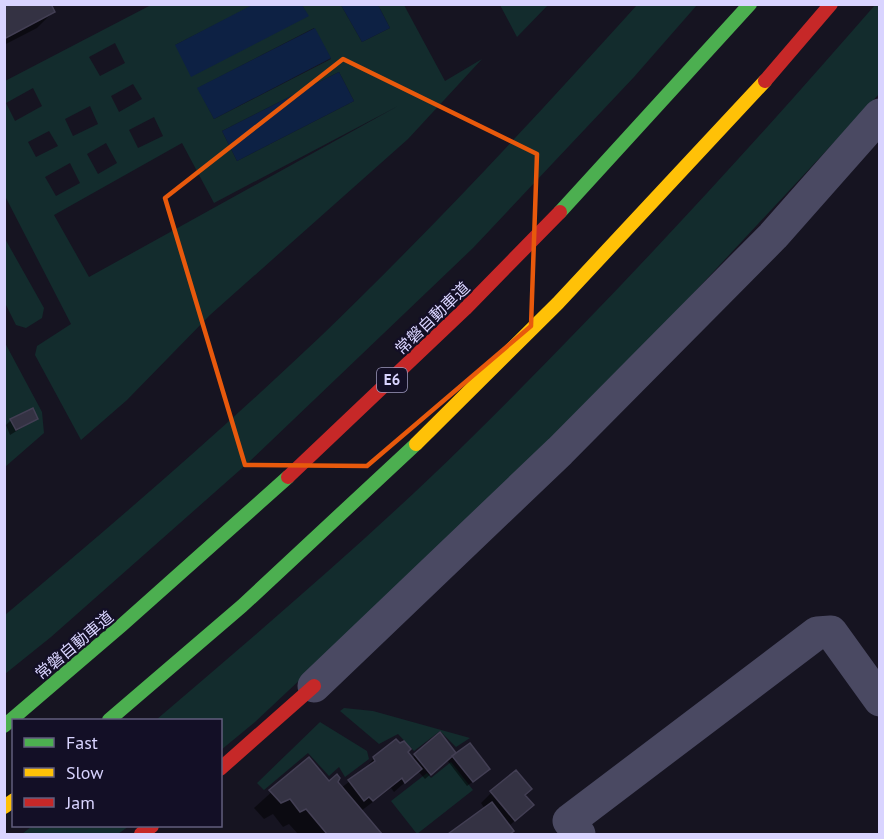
<svg xmlns="http://www.w3.org/2000/svg" width="884" height="839" font-family="'PT Sans','Noto Sans JP',sans-serif">
	<style>
		.green { fill: #132c2d; fill-rule: evenodd }
		.water { fill: #0d2144 }
		.shadow { fill: #0007 }
		.building { fill: #343243; stroke: #433f54; stroke-width: 1.5 }
		.lines { fill: none; stroke-linecap: round; stroke-linejoin: round }
		.street { stroke: #4a4962; stroke-width: 33 }
		.fast { stroke: #4caf50; stroke-width: 14 }
		.slow { stroke: #ffc107; stroke-width: 14 }
		.jam { stroke: #c62828; stroke-width: 14 }
		.marked { fill: none; stroke: #e8590c; stroke-width: 4.5; stroke-linejoin: round }
		.labels { text-anchor: middle; stroke-width: 4.5; stroke-linejoin: round; paint-order: stroke }
		.shield { fill: #130f26; stroke: #9e99be; stroke-width: 1.5 }
		.shield-label { font-size: 15px; font-weight: bold; fill: #d9d4ff }
		.street-label { font-size: 16px; fill: #d9d4ff; stroke: #130f26 }
	</style>
	<rect width="100%" height="100%" fill="#161421"/>
	<!-- green -->
	<path class="green" d="M151 5H254L175 45 308 16 302 5H341L362 42 390 28 378 5H404L445 81 482 59 408 139 210 315 127 400 81 440 35 355 37 346 71 324 5 196V81ZM314 28 331 59 214 119 198 88ZM115 43 125 63 100 76 89 57ZM339 72 354 101 237 161 222 131ZM133 84 142 99 119 112 111 96ZM33 88 42 106 15 121 6 103ZM90 106 98 124 73 136 65 119ZM398 106 89 277 54 215 182 143 214 203ZM154 117 163 136 138 148 129 130ZM49 131 58 146 36 157 28 142ZM106 143 117 163 98 174 87 154ZM70 163 80 183 56 196 45 177Z
		M500 5H548L517 37Z
		M637 5H697L634 77 473 248 249 462 51 637 5 674V615C112 525 219 433 321 336 431 230 535 118 637 5Z
		M875 5H879V94L568 428 255 722 221 750 220 720H156C260 631 366 541 464 445 607 304 744 156 875 5Z
		M4 237 44 308 42 318 26 328 16 325 5 303Z
		M4 341 42 412 44 433 5 467Z
		M344 708 373 711 470 738 456 747 440 731 414 751 398 734 379 744 340 711Z
		M320 722 367 751 369 759 345 777 339 767 329 776 308 753 264 790 257 783Z
		M451 762 473 790 417 834 391 801 427 773 431 778Z
		M32 826H129L118 834H22Z"/>
	<!-- water -->
	<path class="water" d="M254 4 302 5 309 16 191 77 175 45Z
		M341 5H378L390 28 362 42Z
		M315 28 331 58 214 119 197 88Z
		M339 72 354 101 237 161 222 131Z"/>
	<!-- shadow -->
	<path class="shadow" d="M4 4 53 12 37 28 4 45Z
		M36 419 10 435 6 425 11 420Z
		M406 752 412 759 415 755H456L483 774 467 786 447 760 425 779 418 771 394 792 391 788 361 811 381 834H298L289 824 283 827 273 814 264 819 254 808 308 759 329 784 336 782 341 788 363 771 374 758Z
		M492 792 524 795 532 805 509 826 512 831 509 834H450L485 809 481 803Z"/>
	<!-- building -->
	<path class="building" d="M4 4H51L55 12 4 39Z
		M33 408 38 419 16 430 10 419Z
		M440 732 456 753 431 775 414 754Z
		M396 739 400 743 404 741 411 749 408 752 422 769 405 783 402 778 373 801 369 797 364 801 348 780 375 761 373 757Z
		M470 743 490 769 473 782 452 756Z
		M309 757 329 781 337 774 340 778 338 782 382 834H327L306 809 300 812 290 799 281 803 269 790Z
		M516 770 532 789 525 795 534 805 515 821 490 791Z
		M492 802 514 831 510 834H448Z"/>
	<g class="lines">
		<!-- street -->
		<path class="street" d="M314 686 560 451 773 236 880 115
			M579 834 569 821 817 633 831 632 880 700"/>
		<!-- fast -->
		<path class="fast" d="M560 212 750 4
			M109 720 242 606 416 444
			M4 726 122 625 288 477"/>
		<!-- slow -->
		<path class="slow" d="M416 444 558 303 765 81
			M4 807 14 800"/>
		<!-- jam -->
		<path class="jam" d="M765 81 831 4
			M288 477 465 309 560 212
			M220 769 314 686
			M141 834 152 826"/>
	</g>
	<!-- marked area -->
	<path class="marked" d="M343 59 537 154 531 326 367 466 245 465 165 198Z"/>
	<g class="labels">
		<!-- shield labels -->
		<rect class="shield" x="377" y="368" width="30" height="24" rx="4.5"/>
		<g class="shield-label">
			<text x="392" y="385">E6</text>
		</g>
		<!-- street labels -->
		<g class="street-label">
			<text transform="translate(432 318) rotate(-44)" y="6">常磐自動車道</text>
			<text transform="translate(74 645) rotate(-40)" y="6">常磐自動車道</text>
		</g>
	</g>
	<!-- border -->
	<rect width="884" height="839" fill="none" stroke="#d9d4ff" stroke-width="12"/>
	<!-- legend -->
	<rect x="12" y="719" width="210" height="108" fill="#130f26" stroke="#625e7d" stroke-width="1.5"/>
	<rect x="24" y="738" width="30" height="9" fill="#4caf50" stroke="#625e7d" stroke-width="1.5"/>
	<text x="66" y="749" font-size="18" fill="#d9d4ff">Fast</text>
	<rect x="24" y="768" width="30" height="9" fill="#ffc107" stroke="#625e7d" stroke-width="1.5"/>
	<text x="66" y="779" font-size="18" fill="#d9d4ff">Slow</text>
	<rect x="24" y="798" width="30" height="9" fill="#c62828" stroke="#625e7d" stroke-width="1.5"/>
	<text x="66" y="809" font-size="18" fill="#d9d4ff">Jam</text>
</svg>
